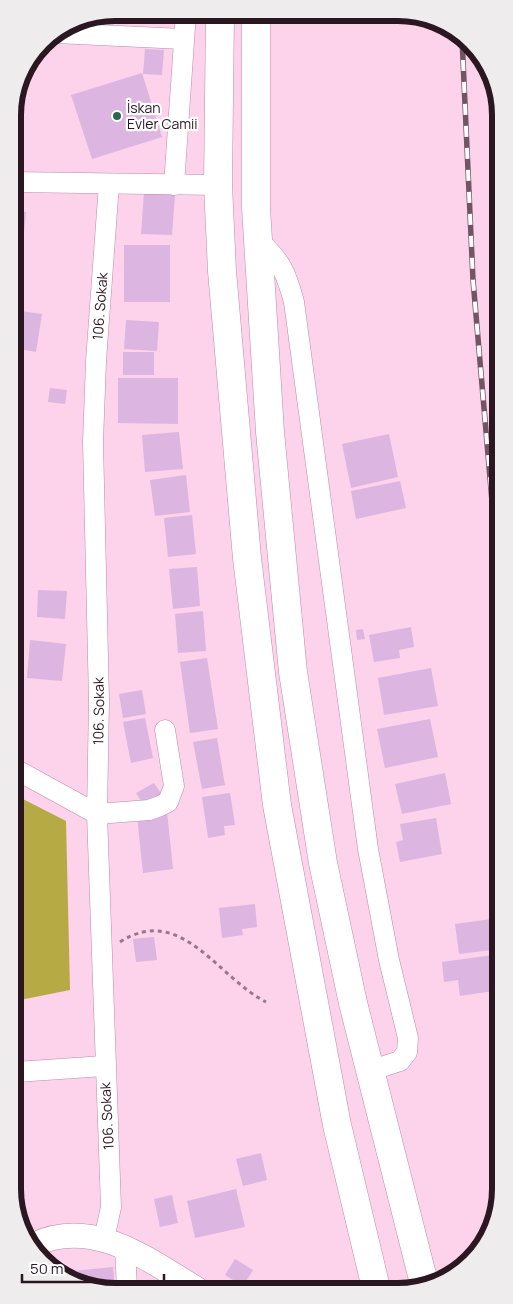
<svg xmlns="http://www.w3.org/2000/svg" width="513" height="1304" font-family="Manrope,sans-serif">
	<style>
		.forest { fill: #b5aa44 }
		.building { fill: #dcb5e0 }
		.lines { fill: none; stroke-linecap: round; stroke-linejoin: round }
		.minor-casing { stroke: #bd8ba8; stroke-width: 21 }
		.tertiary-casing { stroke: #bd8ba8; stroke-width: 25 }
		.trunk-casing { stroke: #bd8ba8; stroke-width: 29 }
		.path { stroke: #98788b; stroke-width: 3; stroke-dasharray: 4 4; stroke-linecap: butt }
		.minor { stroke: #fff; stroke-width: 20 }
		.tertiary { stroke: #fff; stroke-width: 24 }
		.trunk { stroke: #fff; stroke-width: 28 }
		.rail-casing { stroke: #705565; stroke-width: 5.5 }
		.rail { stroke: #fff; stroke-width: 4; stroke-dasharray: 11; stroke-linecap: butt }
		.poi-dot { fill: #2d654d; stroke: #fff; stroke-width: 2 }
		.labels { text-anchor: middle; stroke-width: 4.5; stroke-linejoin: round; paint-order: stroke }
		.poi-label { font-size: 14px; fill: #2a1722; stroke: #fff; text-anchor: start }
		.street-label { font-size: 14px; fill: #2a1722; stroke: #fff }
		.rim { fill: none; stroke: #2a1722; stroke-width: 6 }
	</style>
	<rect width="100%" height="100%" fill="#fdd2eb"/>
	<!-- forest -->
	<path class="forest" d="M15 795 66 821 70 990 15 1001Z"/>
	<!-- building -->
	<path class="building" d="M145 49 164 50 162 75 143 74Z
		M142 73 162 137 92 159 71 95Z
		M144 192 175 195 172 235 141 234Z
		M13 211 26 212 24 233 13 232Z
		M124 245H170V302H124Z
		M13 310 42 314 36 352 13 348Z
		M126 320 159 322 157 351 124 349Z
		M123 352H154V375H123Z
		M118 378H178V424L118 423Z
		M14 379 24 380 20 416 14 415Z
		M50 388 67 390 65 404 48 402Z
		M179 432 183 469 145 472 142 435Z
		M389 434 398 477 351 488 342 444Z
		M186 475 190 512 155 516 150 480Z
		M400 481 406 508 356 519 351 491Z
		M192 515 196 554 168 557 164 518Z
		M197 567 200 606 173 609 169 569Z
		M38 590 67 591 65 619 37 617Z
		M203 611 206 651 178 653 175 614Z
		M411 627 414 647 399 650 400 658 374 662 369 635Z
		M363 629 365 639 357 640 356 630Z
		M30 640 66 644 62 681 27 678Z
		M14 644 24 645 21 675H14Z
		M207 658 218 729 190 733 180 662Z
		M431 668 438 706 384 715 378 678Z
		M142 690 146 714 123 718 119 694Z
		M145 718 153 758 131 763 123 722Z
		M430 719 438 757 385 768 377 729Z
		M217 738 225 785 202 789 193 742Z
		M445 773 451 804 402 814 395 784Z
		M154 783 162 795 144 806 136 793Z
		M230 793 235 825 224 826 225 835 208 838 202 797Z
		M167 812 173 869 143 873 137 816Z
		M436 818 442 854 400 862 396 842 403 840 400 824Z
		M255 904 257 927 242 929 243 935 222 938 219 908Z
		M499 918 500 949 459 954 455 924Z
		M154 937 157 960 136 962 133 939Z
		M500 954V990L460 996 458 980 444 982 442 962Z
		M261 1153 267 1180 243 1186 236 1159Z
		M236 1189 245 1227 195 1238 187 1201Z
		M172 1195 178 1223 160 1227 154 1199Z
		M235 1259 253 1270 243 1286 225 1275Z
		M113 1267 115 1289 96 1290 63 1272Z"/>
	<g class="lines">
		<!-- minor casing -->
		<g class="minor-casing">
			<g id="minor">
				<path d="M56 33 183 39"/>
				<path d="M13 182 218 185"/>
				<path d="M174 185 186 13"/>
				<path d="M258 240C281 261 286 272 294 302L368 849 389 960 408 1038 407 1052 400 1061 369 1071"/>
				<path d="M15 769 97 814 149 810 160 806 168 802 174 786 165 730"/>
				<path d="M16 1072 104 1066"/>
				<path id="s1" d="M104 1239 111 1207 97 814 99 701 93 442 96 361 109 184"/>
				<path d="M125 1246 127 1289"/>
			</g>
		</g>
		<!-- tertiary casing -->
		<g class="tertiary-casing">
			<path id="tertiary" d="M33 1245C93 1216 148 1260 197 1289"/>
		</g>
		<!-- trunk casing -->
		<g class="trunk-casing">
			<path id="trunk" d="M220 13 218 185 222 271 247 558 277 805 337 1125 376 1288
				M256 13V208L270 432 293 672 323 863 353 1003 425 1287"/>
		</g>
		<!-- path -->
		<path class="path" d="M120 942C181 903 217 977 266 1002"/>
		<!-- minor -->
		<use href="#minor" class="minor"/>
		<!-- tertiary -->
		<use href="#tertiary" class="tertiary"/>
		<!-- trunk -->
		<use href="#trunk" class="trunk"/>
		<!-- rail casing -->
		<g class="rail-casing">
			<path id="rail" d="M462 38 473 280 498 571"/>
		</g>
		<!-- rail -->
		<use href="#rail" class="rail"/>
	</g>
	<!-- markers -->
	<circle class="poi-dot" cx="117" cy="116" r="5"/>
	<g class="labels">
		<!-- poi labels -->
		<g class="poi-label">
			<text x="127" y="113">İskan<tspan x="127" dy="16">Evler Camii</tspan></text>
		</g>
		<!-- street labels -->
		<g class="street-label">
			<text dy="5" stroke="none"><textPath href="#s1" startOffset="934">106. Sokak</textPath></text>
			<text dy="5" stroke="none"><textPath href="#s1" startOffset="529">106. Sokak</textPath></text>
			<text transform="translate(107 1116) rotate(-93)" y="5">106. Sokak</text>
		</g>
	</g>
	<!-- crop -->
	<path d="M0 0H513V1304H0ZM115 21H398A94 94 0 0 1 492 115V1189A94 94 0 0 1 398 1283H115A94 94 0 0 1 21 1189V115A94 94 0 0 1 115 21Z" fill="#eeeced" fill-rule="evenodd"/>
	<path class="rim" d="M115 21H398A94 94 0 0 1 492 115V1189A94 94 0 0 1 398 1283H115A94 94 0 0 1 21 1189V115A94 94 0 0 1 115 21Z"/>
	<!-- scale -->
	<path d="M22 1274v8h142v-8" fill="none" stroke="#2a1722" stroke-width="2.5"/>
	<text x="30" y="1274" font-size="15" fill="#2a1722" stroke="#ffffff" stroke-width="4" paint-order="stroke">50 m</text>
</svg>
